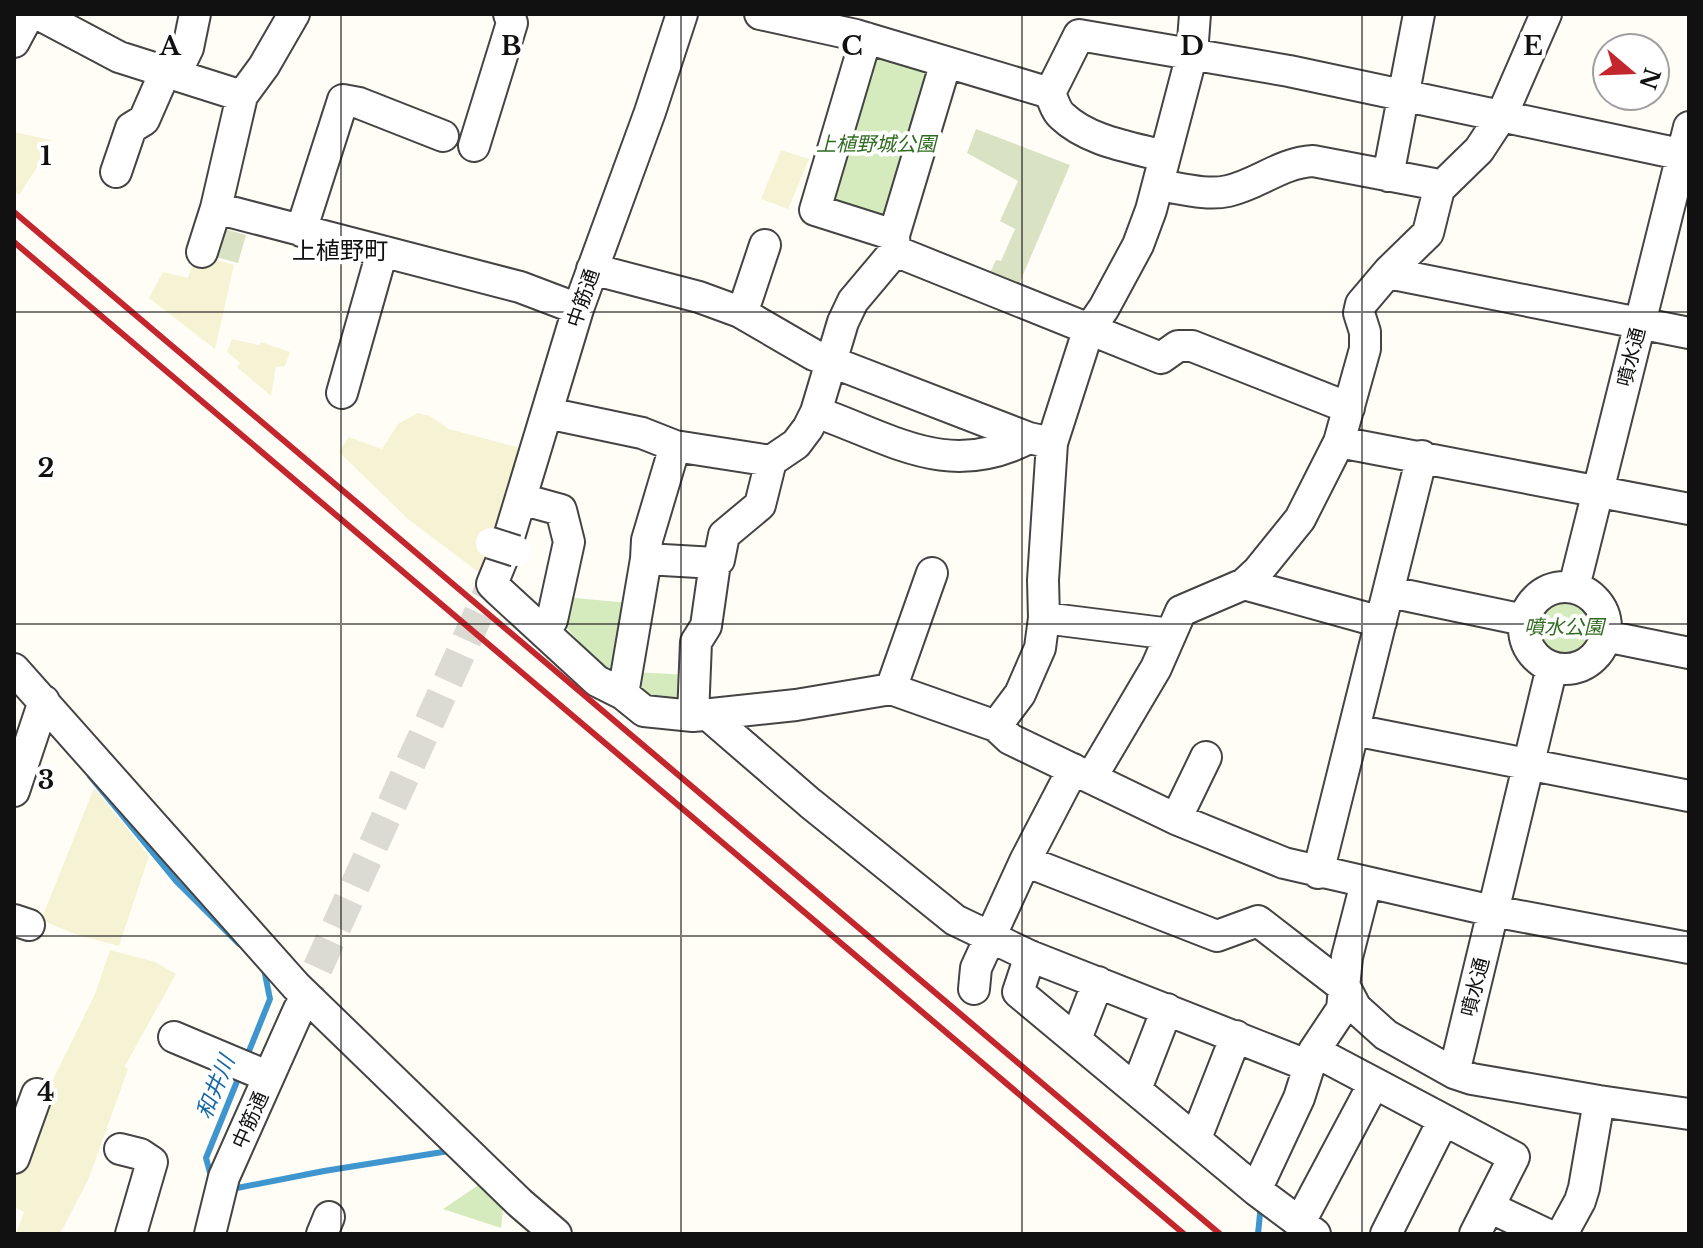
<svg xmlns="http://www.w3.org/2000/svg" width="1703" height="1248" font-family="'Libre Baskerville','Noto Sans JP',serif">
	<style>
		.farmland { fill: #f6f3d4 }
		.green { fill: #d5ebbd }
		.cemetery { fill: #d9e3c4 }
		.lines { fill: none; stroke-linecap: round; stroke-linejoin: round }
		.stream { stroke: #3f96cf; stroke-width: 6 }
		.minor-tunnel { stroke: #dbdad3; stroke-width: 30; stroke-dasharray: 30 15; stroke-linecap: butt }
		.minor-casing { stroke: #444; stroke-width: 34 }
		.minor { stroke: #fff; stroke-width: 30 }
		.rail { stroke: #c4262e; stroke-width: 6 }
		.minor-bridge-casing { stroke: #444; stroke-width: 34; stroke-linecap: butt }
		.minor-bridge { stroke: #fff; stroke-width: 30 }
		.grid { fill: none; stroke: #111; stroke-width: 2; stroke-opacity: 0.55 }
		.labels { text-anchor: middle; stroke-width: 8; stroke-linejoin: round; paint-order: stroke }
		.park-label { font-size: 20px; font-style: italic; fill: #2f6b1f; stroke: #fff }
		.street-label { font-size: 20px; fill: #111; stroke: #fff }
		.water-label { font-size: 22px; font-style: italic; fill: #1768a6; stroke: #fff }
		.quarter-label { font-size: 24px; fill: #111; stroke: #fff }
		.grid-label { font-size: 26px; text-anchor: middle; font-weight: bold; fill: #111; stroke: #fff; stroke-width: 8; stroke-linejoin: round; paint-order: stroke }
	</style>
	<rect width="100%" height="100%" fill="#fffdf5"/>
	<!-- farmland -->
	<path class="farmland" d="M14 132 51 140 42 160 19 195 14 190Z
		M781 150 809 159 788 209 761 199Z
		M196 254 234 265 215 349 149 298 163 272 188 278Z
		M232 339 259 345 261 342 290 352 285 366 276 367 271 396 237 367 240 363 227 352Z
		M418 413 430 416 449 429 524 449 488 563 481 574 409 520 339 452 349 437 382 449 398 424Z
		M94 788 149 856 119 946 75 934 41 920Z
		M110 950 155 962 176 974 125 1066 128 1069 89 1178 60 1234H16L24 1212 14 1207V1180L46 1094 95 994Z"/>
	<!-- green -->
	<path class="green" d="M866 50 930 61 893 221 818 204Z
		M1529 627a35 35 0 1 1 70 0a35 35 0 1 1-70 0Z
		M565 597 629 603 618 669 602 666 562 623Z
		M634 672 689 675 688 702 644 703Z
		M483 1182 504 1202 501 1228 443 1209Z"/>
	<!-- cemetery -->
	<path class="cemetery" d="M976 129 1070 165 1016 291 987 279 996 260 1001 261 1015 229 1000 221 1018 181 967 153Z
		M217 227 246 235 238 263 209 255Z"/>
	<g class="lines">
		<!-- stream -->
		<path class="stream" d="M90 776 177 882 239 944
			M247 1056 270 999 264 969
			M212 1180 206 1158 240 1074
			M232 1189 324 1171 449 1151
			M1258 1234 1261 1204"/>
		<!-- minor-tunnel -->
		<path class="minor-tunnel" d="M299 1009 492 584"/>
		<!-- minor casing -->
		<g class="minor-casing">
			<path id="minor" d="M38 14 119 57 242 96
				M682 14 650 112 578 309 503 557 492 584 498 590 597 681 623 694 644 711 693 716 796 705 891 689 996 726 1010 739 1176 819 1284 863 1493 911 1689 948
				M760 14 856 35 1050 93 1079 35 1289 71 1689 156
				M866 38 815 210 894 235
				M14 42 29 14
				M175 75 188 48 195 14
				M1050 93C1053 100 1056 111 1062 116 1088 141 1130 147 1164 156
				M474 146 512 23 509 14
				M116 172 131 128 144 120 165 72
				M1388 176 1419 14
				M1158 185C1180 188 1206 196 1228 191 1259 184 1280 163 1313 161L1434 184 1439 189
				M216 208 520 287 578 309
				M301 231 343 100 359 103 443 136
				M895 251 1161 358 1178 346H1192L1349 408
				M202 252 216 208 242 96 264 66 294 14
				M592 269 699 297 740 312 814 355 1029 438 1052 443
				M1388 273 1689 333
				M740 312 747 299 765 245
				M342 393 382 252
				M816 412C893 439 948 480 1029 438
				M547 413 642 433 675 446 771 461 796 444 808 428 816 412 843 322 853 301 895 251 894 235 946 62
				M1339 442 1689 509
				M532 502 561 510 569 542 552 620
				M646 559 715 563
				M1244 584 1258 571 1300 519 1339 442 1365 349V332L1359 313 1361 304 1389 271 1428 233 1439 189 1479 150 1502 115 1546 14
				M1524 628a41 41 0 1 1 82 0a41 41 0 1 1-82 0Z
				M1574 587 1689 127
				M1390 592 1524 620
				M1044 618 1171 634
				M1605 636 1689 653
				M14 669 296 986 520 1203 556 1234
				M891 689 932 573
				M623 694 646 559 647 540 675 446
				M708 715 810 803 955 920 1030 956 1309 1066
				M693 716 696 642 706 626 715 563 719 560 724 535 760 505 771 461
				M996 726 1020 694 1040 648 1044 618 1043 580 1052 443 1088 331 1104 308 1138 245 1151 210 1192 54 1195 14
				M1354 730 1689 796
				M1091 778 1156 668 1181 611 1244 584 1381 622
				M14 791 44 701
				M1176 819 1206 757
				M1025 861 1217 936 1258 921 1346 989 1356 1008 1386 1035 1454 1073 1472 1079 1599 1101 1689 1114
				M1318 873 1422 456
				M14 920 29 925
				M1030 956 1018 992 1256 1190 1315 1234
				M974 989 976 968 1025 861 1073 769
				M174 1037 255 1071
				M1076 1039 1098 982
				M1314 1051 1514 1157 1475 1234
				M1454 1073 1552 667
				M1136 1089 1167 1009
				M1196 1138 1236 1036
				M120 1149 140 1154 152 1162 131 1234
				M14 1158 37 1094
				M1256 1190 1299 1098 1314 1051 1342 1009 1347 957 1366 883
				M1489 1207 1546 1234
				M1300 1222 1374 1083
				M210 1234 224 1177 299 1009
				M322 1234 329 1217
				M1386 1234 1443 1121
				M1562 1234 1580 1201 1584 1188 1599 1101"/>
		</g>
		<!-- minor -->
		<use href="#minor" class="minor"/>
		<!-- rail -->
		<path class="rail" d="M14 212 1220 1234
			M14 242 1184 1234"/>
		<!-- minor-bridge casing -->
		<g class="minor-bridge-casing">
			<path id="minor-bridge" d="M491 543 516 551"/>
		</g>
		<!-- minor-bridge -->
		<use href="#minor-bridge" class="minor-bridge"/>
	</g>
	<!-- grid -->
	<path class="grid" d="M341 14V1234M681 14V1234M1022 14V1234M1362 14V1234M14 312H1689M14 624H1689M14 936H1689"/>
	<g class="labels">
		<!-- park labels -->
		<g class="park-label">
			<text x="876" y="151">上植野城公園</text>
			<text x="1564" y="634">噴水公園</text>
		</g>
		<!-- street labels -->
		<g class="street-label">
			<text transform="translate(583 298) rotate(-71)" y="7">中筋通</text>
			<text transform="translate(1631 357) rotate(-76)" y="7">噴水通</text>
			<text transform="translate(1475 987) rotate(-76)" y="7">噴水通</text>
			<text transform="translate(250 1120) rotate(-66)" y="7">中筋通</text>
		</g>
		<!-- water labels -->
		<g class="water-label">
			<text transform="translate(215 1087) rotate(-68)" y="8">和井川</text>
		</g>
		<!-- quarter labels -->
		<g class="quarter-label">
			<text x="340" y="259">上植野町</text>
		</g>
	</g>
	<g class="grid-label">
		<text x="170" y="55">A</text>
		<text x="511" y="55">B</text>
		<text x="852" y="55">C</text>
		<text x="1192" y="55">D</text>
		<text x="1533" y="55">E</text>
		<text x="46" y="165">1</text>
		<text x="46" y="477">2</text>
		<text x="46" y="789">3</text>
		<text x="46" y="1101">4</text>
	</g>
	<!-- border -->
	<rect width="1703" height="1248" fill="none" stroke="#111111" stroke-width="32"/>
	<!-- north arrow -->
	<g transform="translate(1631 72) rotate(109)"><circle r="38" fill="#ffffff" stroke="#a0a0a0" stroke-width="2"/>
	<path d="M0-6L14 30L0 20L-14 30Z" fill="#c4262e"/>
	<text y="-12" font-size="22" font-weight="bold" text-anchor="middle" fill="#111111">N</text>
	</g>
</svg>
